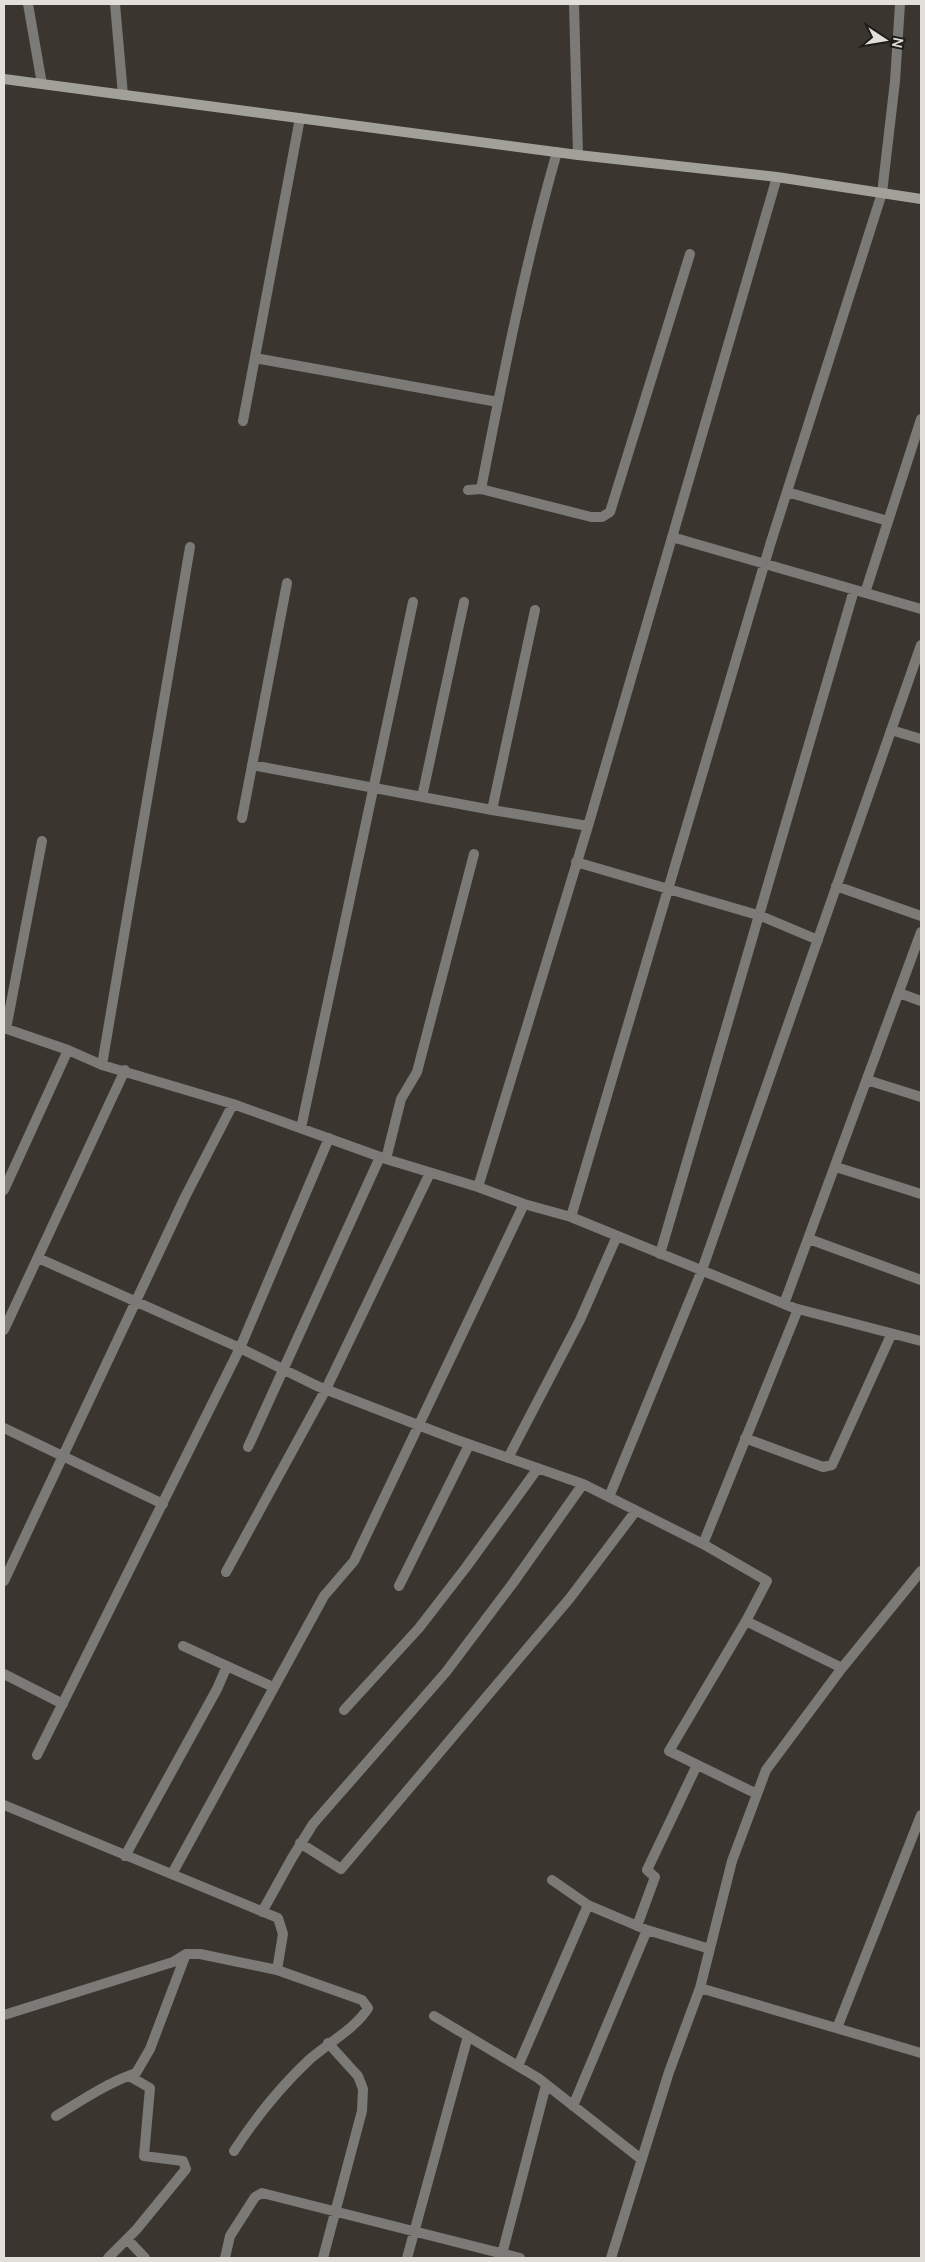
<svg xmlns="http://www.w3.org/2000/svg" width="925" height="2262" font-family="Manrope,sans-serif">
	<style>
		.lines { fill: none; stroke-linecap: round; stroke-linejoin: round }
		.street { stroke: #7b7a76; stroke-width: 10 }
		.secondary { stroke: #a1a099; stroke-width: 10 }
	</style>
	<rect width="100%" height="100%" fill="#3a352e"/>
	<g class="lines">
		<!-- street -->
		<path class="street" d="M28 4 42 84
			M115 4 123 95
			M574 4 578 155
			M255 358 498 402
			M243 421 300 118
			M481 489C503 376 525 263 557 152
			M468 490 481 489 591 517H602L610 512 690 254
			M787 492 888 521
			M672 537 921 609
			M865 593 921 419
			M891 730 921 739
			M252 765 492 810 588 826
			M422 797 464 602
			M492 810 535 610
			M242 818 287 583
			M576 862 761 916 818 940
			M836 886 921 916
			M899 993 921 1001
			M4 1028 68 1050 102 1065 233 1104 386 1159 478 1187 524 1204 571 1217 794 1308 921 1341
			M6 1029 42 841
			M102 1065 190 547
			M867 1080 921 1097
			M301 1128 413 602
			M386 1159 401 1099 417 1072 474 854
			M836 1167 921 1194
			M478 1187 588 826 777 177
			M4 1190 68 1050
			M571 1217 770 545 882 193 895 81 900 4
			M809 1239 921 1280
			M660 1254 854 590
			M38 1258 240 1348 317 1386 457 1440 583 1484 703 1544 767 1581 746 1621 669 1751 757 1794
			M784 1304 921 932
			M4 1330 125 1070
			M4 1428 163 1504
			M745 1438 823 1467 832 1465 891 1335
			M248 1447 380 1157
			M508 1458 580 1320 617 1236
			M609 1497 702 1270 921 645
			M703 1544 798 1309
			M226 1572 326 1389 430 1173
			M4 1581 185 1197 233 1104
			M399 1586 469 1445
			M746 1621 842 1668
			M183 1646 273 1687
			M4 1674 63 1704
			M344 1710 419 1628 467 1566 538 1468
			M37 1755 240 1348 329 1138
			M4 1805 278 1918 283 1934 277 1970
			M300 1843 341 1869 570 1598 635 1512
			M125 1856 217 1689 227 1666
			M172 1874 324 1596 354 1561 524 1204
			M552 1880 588 1905 647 1930 710 1949
			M262 1912 292 1858 313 1824 446 1672 513 1583 583 1484
			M637 1926 655 1877 647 1870 697 1765
			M700 1988 921 2053
			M4 2015 173 1962 186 1954H200L277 1970 362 2000 368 2008C357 2027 327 2044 310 2059 280 2087 256 2117 234 2151
			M434 2016 538 2078 641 2159
			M837 2028 921 1815
			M518 2066 588 1905
			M573 2106 647 1930
			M56 2116C82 2100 107 2083 136 2073L150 2049 186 1954
			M127 2239 145 2258
			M108 2258 136 2230 186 2169 183 2161 144 2156 150 2088 129 2076
			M225 2258 230 2236 255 2197 262 2193 520 2258
			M323 2258 362 2111 363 2089 358 2076 328 2043
			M407 2258 468 2036
			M501 2258 546 2085
			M611 2258 669 2072 700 1988 732 1861 766 1770 842 1668 921 1571"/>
		<!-- secondary -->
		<path class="secondary" d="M4 79 578 155 777 177 921 199"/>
	</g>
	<!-- border -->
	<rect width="925" height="2262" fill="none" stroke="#e2dfda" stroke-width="10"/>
	<!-- north arrow -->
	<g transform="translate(885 40) rotate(102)" stroke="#1f1d1a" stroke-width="4" paint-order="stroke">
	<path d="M0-4L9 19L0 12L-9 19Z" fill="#e2dfda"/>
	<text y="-8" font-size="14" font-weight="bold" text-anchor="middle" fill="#e2dfda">N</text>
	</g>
</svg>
